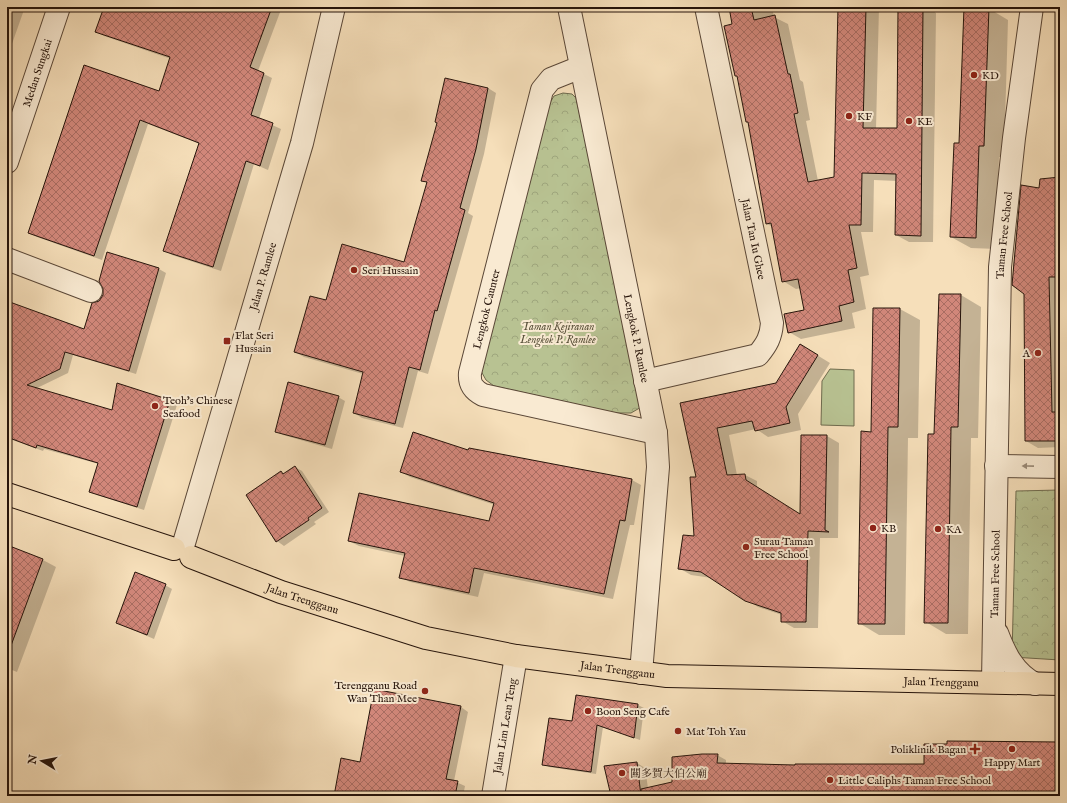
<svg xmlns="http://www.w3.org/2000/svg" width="1067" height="803" font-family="'IM FELL English','Noto Serif SC',serif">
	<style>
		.park { fill: url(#park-crowns); stroke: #6f6b4e }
		.garden { fill: #b8c292; stroke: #6f6b4e }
		.shadow { fill: #0003 }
		.building { fill: url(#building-cross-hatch); stroke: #26140b }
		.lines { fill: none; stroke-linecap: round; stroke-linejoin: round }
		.minor-casing { stroke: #5a4737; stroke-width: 24 }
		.major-casing { stroke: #26140b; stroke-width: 24 }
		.minor { stroke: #f9ead2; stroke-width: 22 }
		.major { stroke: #f6dfba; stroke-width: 22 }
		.oneway { fill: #9a8a78 }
		.poi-dot { fill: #8f2418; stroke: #f9ead2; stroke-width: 1.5 }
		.labels { text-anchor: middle; stroke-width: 4; stroke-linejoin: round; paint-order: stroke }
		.street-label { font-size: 11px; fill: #26140b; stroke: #f9ead2 }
		.poi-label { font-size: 11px; fill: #26140b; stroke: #f9ead2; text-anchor: start }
		.park-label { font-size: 11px; font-style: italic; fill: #59513a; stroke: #f9ead2 }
	</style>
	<defs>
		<pattern id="park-crowns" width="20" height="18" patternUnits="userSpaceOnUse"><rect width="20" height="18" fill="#b8c292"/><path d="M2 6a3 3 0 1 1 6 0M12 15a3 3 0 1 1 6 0" fill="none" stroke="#9ea67d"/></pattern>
		<pattern id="building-cross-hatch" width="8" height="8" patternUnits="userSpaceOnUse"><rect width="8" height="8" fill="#d1877a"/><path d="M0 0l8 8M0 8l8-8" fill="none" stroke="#a96d62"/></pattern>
	</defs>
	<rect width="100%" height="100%" fill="#f6dfba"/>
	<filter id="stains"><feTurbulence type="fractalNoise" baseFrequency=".005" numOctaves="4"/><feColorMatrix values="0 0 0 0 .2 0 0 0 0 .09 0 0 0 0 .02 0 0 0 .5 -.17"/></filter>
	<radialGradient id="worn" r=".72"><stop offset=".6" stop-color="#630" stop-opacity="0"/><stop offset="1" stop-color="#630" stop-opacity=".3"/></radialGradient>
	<!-- park -->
	<path class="park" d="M563 93 572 94 576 98 643 406 631 413H615L494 386 486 380 481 371 548 106 554 96Z
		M1060 490V660L1012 657 1016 491Z"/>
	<!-- garden -->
	<path class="garden" d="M830 369 854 370V426L821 425 822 381Z"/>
	<!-- shadow -->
	<path class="shadow" d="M7 7H25L7 58Z
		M105 7H282L258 71 272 78 259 119 281 129 268 170 254 164 221 271 172 255 165 251 200 144 148 124 102 260 37 237 29 233 160 92 171 59 104 36 97 32Z
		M730 7H772L774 17 788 24 800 80 803 82 810 120 806 121 818 181 835 178 839 7H879L876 129H898L899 7H926L936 13 933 242H909L896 235 897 181 874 180 873 232H861L869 275 860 277 866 309 852 313 855 328 801 339 789 332 806 310 801 288 796 289 783 281 773 227 767 224 749 123 747 122 739 77 736 76 733 25Z
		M988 8 1008 20 1004 157H999L996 249 971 248 951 237Z
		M446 79 488 88 496 93 484 154 468 213 473 216 428 374 418 371 403 428 362 418 354 413 363 374 304 357 295 352 326 301 405 264 428 183 422 180 438 123Z
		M1060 178V447L1038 448 1026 441 1025 294 1013 285V268L1022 187 1040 189Z
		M108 253 159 269 166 273 136 374 73 355 68 373 35 389 113 411 170 401 177 405 144 510 97 495 90 491 99 464 44 449 43 451 7 438V302L85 331 104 295Z
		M961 295 981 307 978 438H971L968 634H946L926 622 935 435Z
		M874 309H900L920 320 918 438H908L905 635H879L859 623 872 433Z
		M812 352 830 363 798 414 801 430 768 437 756 429 729 435 737 475H745L757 481V488L801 515 827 436 839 443 838 538H820L818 628H794L782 621V615L758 607 712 578 691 575 679 568 695 537 697 478 682 404 776 384Z
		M338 397 345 401 332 449 283 435 276 431Z
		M469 449 632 480 641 485 634 525H630L613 599 484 573 478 597 410 582 400 577 405 556 359 546 349 541 490 522 495 505 410 477 401 472 469 452Z
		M295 467 302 471 329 512 314 522 316 524 284 546 277 541 281 472 285 474Z
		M10 547 43 560 56 567 17 672 7 668V555Z
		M165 585 172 589 154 639 117 623Z
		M375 690 461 707 468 712 454 781 465 786 463 796H335L361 763Z
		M577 696 638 705 644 708 640 740 603 727 596 774 549 767 544 764 573 722Z
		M1060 743V796H612L637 763 645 768 648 788 672 783 717 755 726 760V765L796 766 925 765Z"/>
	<!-- building -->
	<path class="building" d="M104 7H272L250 67 264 73 251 115 273 123 260 166 246 161 213 267 163 251 199 143 140 120 94 256 28 233 84 65 159 91 170 57 95 32Z
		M729 7H751L754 20 775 15 788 74H790L798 113 794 114 808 182 834 177 838 7H866L863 128H897L898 7H923L921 236 895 235 896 174 862 173 861 225H849L857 268 848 270 854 302 839 306 842 321 788 333 784 314 804 310 798 279 782 282 771 223 766 224 748 122H746L737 76H735L724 26 732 24Z
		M964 7H989L984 146H979L976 238 950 237 954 143H959Z
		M445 78 488 88 476 149 460 208 465 210 453 254 437 311 435 310 420 370 409 367 395 424 353 413 363 372 294 352 310 296 326 300 342 244 404 262 427 182 421 181 437 123 435 122Z
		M1060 177V277H1049L1052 412H1060V441H1025L1024 294 1012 285 1021 185 1039 188 1040 179Z
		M107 252 159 268 129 371 65 352 60 369 27 385 112 410 117 383 170 400 137 507 89 492 98 463 37 445 36 448 7 437V301L84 329 92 303 99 301 103 295V289L99 281Z
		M939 294H961L958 427H951L948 623H924L928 434H934Z
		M873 308H900L898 427H888L885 624H858L861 431 871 432Z
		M800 344 818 355 786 407 790 423 755 431 752 421 717 428 727 475 745 474 746 480 800 514 801 435H827L825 530 829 532 808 531 806 622H781V613L745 601 701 572 678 569 683 535 694 536 690 477H696L680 403 776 383Z
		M288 382 339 396 325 445 275 432Z
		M413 432 468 450 469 448 632 479 625 521 620 520 604 594 474 568 469 593 399 578 405 553 348 541 359 493 489 521 494 503 400 472Z
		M295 466 322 508 308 518 309 520 276 542 246 495 281 471 283 474Z
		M7 545 43 559 9 651H7Z
		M135 572 166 584 147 635 116 623Z
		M374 689 461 706 446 779 458 781 455 796H334L341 758 360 762Z
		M576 695 638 704 634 738 597 725 591 772 542 765 549 718 572 721Z
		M947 741 1060 742V796H641V789L672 782V757L702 754H718L717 763 795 765V764H924V744H947Z
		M637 762 641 796H611L604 766Z"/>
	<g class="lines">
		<!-- minor casing -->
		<g class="minor-casing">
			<g id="minor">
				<path id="s1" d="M569 7 656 433 658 467 641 673"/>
				<path d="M581 67 551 79 542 90 470 373C469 384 473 390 483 395L656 433"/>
				<path id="s2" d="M7 162 59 7"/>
				<path d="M7 259 91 291"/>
				<path d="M645 381 758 355C767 344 771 337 772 323L706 7"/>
				<path d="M996 466 1060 467"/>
				<path id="s3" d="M184 543 302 143 334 7"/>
				<path d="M997 633C1005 654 1014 673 1035 684"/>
				<path id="s4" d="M993 682 1000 267 1014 138 1032 7"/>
				<path id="s5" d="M493 796 516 656"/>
			</g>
		</g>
		<!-- major casing -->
		<g class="major-casing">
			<g id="major">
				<path d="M7 494 174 549"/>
				<path id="s6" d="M191 557 281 592 426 638 516 656 667 676 1060 684"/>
			</g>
		</g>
		<!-- minor -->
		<use href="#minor" class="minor"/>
		<!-- major -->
		<use href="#major" class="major"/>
	</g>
	<!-- one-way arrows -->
	<defs><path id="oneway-solid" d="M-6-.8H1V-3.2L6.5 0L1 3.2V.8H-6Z"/></defs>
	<use class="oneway" href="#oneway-solid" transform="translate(1028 466) rotate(-179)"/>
	<!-- markers -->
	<g class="poi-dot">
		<circle cx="974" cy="75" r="4"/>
		<circle cx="849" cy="116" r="4"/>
		<circle cx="909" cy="121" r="4"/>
		<circle cx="354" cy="270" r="4"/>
		<rect x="223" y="337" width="8" height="8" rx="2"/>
		<circle cx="1038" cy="353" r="4"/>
		<circle cx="155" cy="406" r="4"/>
		<circle cx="873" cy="528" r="4"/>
		<circle cx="938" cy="529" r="4"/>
		<circle cx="746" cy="547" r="4"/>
		<circle cx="425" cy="691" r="4"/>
		<circle cx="588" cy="711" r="4"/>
		<circle cx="678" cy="731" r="4"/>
		<path d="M973 743h4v4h4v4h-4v4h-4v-4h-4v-4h4z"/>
		<circle cx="1012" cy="749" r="4"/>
		<circle cx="622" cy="773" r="4"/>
		<circle cx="830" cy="780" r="4"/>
	</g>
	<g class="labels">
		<!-- street labels -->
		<g class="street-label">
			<text dy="4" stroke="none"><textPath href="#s2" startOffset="94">Medan Sungkai</textPath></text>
			<text dy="4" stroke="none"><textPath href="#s4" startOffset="447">Taman Free School</textPath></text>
			<text transform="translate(754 239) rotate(78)" y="4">Jalan Tan Iu Ghee</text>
			<text dy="4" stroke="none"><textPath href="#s3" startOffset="278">Jalan P. Ramlee</textPath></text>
			<text transform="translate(486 309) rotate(-76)" y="4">Lengkok Caunter</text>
			<text dy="4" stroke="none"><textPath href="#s1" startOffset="338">Lengkok P. Ramlee</textPath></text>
			<text dy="4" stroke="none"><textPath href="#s4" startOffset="108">Taman Free School</textPath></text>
			<text dy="4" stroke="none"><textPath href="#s6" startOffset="119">Jalan Trengganu</textPath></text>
			<text dy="4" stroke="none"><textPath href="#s6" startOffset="443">Jalan Trengganu</textPath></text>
			<text dy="4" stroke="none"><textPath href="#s6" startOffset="767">Jalan Trengganu</textPath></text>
			<text dy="4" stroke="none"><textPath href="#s5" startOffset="71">Jalan Lim Lean Teng</textPath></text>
		</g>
		<!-- poi labels -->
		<g class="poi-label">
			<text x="982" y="79">KD</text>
			<text x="857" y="120">KF</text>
			<text x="917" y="125">KE</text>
			<text x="362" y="274">Seri Hussain</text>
			<text x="235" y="339">Flat Seri<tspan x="235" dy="13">Hussain</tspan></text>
			<text x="1030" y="357" text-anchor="end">A</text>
			<text x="163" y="404">Teoh's Chinese<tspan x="163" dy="13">Seafood</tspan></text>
			<text x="881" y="532">KB</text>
			<text x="946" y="533">KA</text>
			<text x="754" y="545">Surau Taman<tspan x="754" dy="13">Free School</tspan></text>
			<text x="417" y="689" text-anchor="end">Terengganu Road<tspan x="417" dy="13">Wan Than Mee</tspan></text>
			<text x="596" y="715">Boon Seng Cafe</text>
			<text x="686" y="735">Mat Toh Yau</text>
			<text x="966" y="753" text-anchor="end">Poliklinik Bagan</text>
			<text x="1012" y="766" text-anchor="middle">Happy Mart</text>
			<text x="630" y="777">闗多賀大伯公廟</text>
			<text x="838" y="784">Little Caliphs Taman Free School</text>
		</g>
		<!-- park labels -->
		<g class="park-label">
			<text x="558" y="330">Taman Kejiranan<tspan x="558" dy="13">Lengkok P. Ramlee</tspan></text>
		</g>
	</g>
	<!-- margin -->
	<rect width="1067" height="803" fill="none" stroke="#f6dfba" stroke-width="24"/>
	<rect x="8" y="8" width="1051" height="787" fill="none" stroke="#26140b" stroke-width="2"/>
	<rect x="12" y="12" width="1043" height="779" fill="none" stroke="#26140b"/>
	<!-- north arrow -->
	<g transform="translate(42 761) rotate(280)" stroke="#f9ead2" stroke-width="3" paint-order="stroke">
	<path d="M0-3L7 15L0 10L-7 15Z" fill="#26140b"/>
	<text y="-6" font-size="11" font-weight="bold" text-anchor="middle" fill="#26140b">N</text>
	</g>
	<rect width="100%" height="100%" filter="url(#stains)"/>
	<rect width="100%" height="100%" fill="url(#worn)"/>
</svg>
